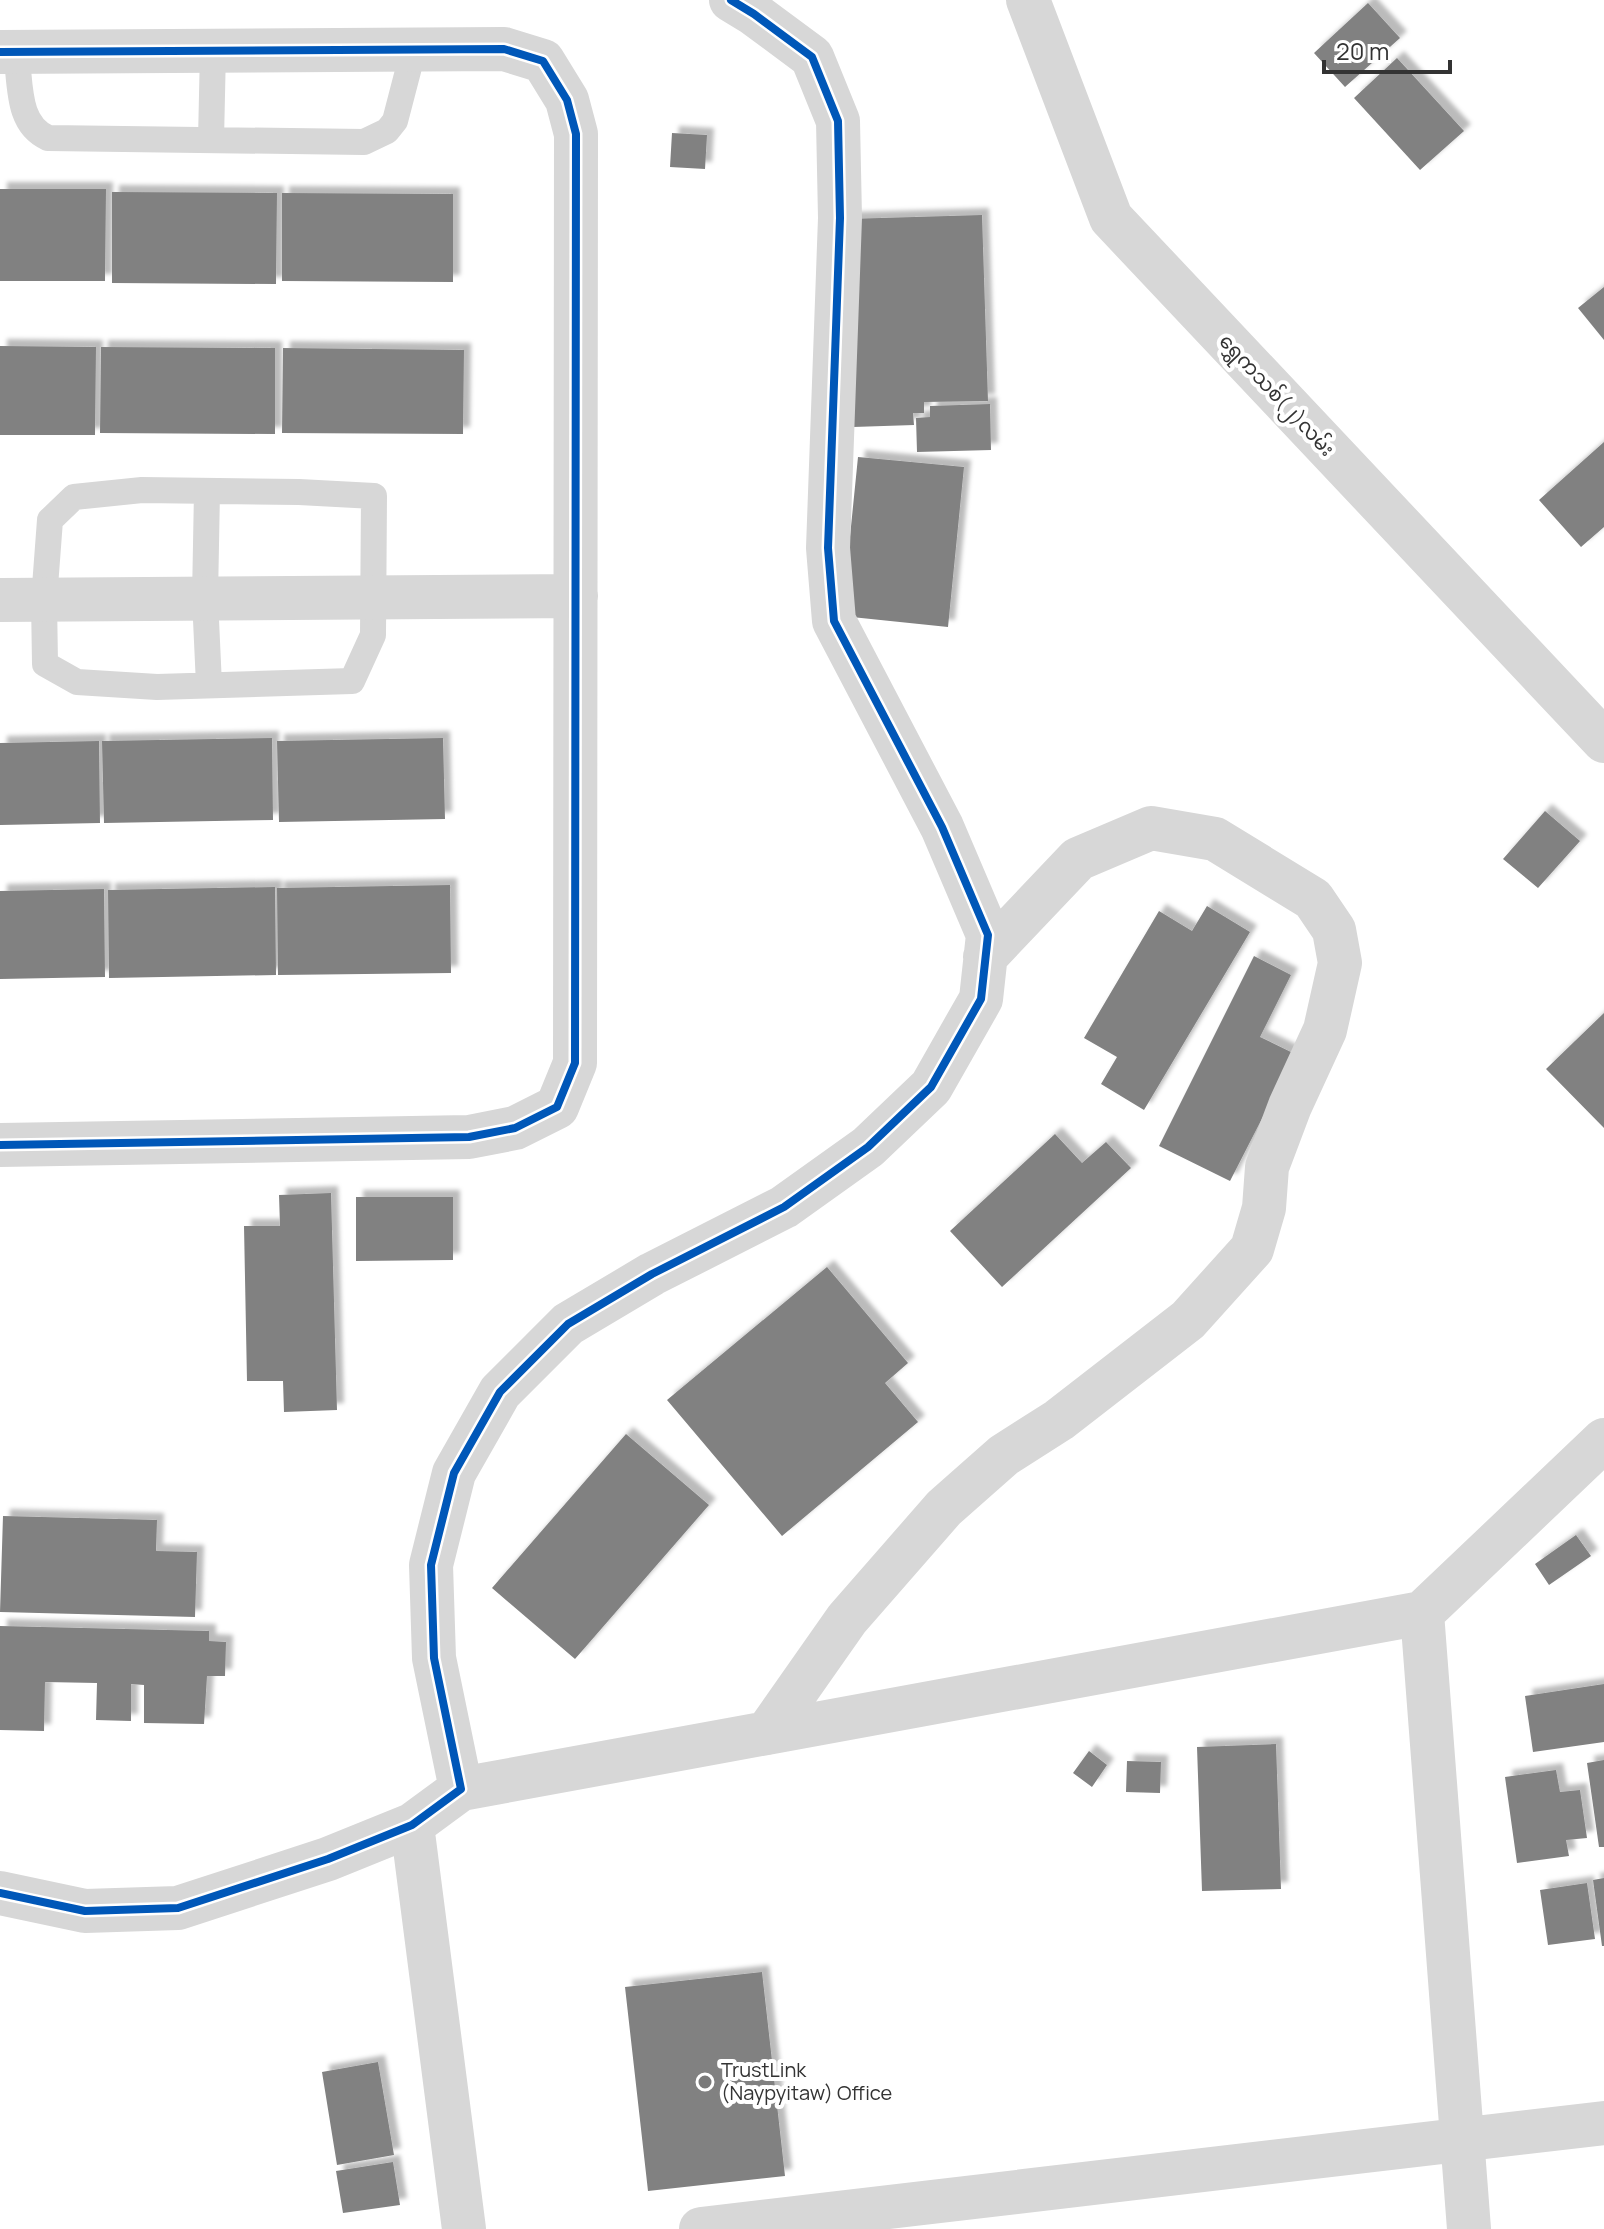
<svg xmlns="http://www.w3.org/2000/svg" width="1604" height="2229" font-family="Manrope,'Noto Sans Myanmar',sans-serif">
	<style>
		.building { fill: #818181; filter: url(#shadow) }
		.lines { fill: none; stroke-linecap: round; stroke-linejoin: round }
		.lane { stroke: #d7d7d7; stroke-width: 26 }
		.street { stroke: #d7d7d7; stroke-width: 44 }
		.cycleway-casing { stroke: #fff; stroke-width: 13 }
		.cycleway { stroke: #0057b8; stroke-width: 8 }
		.poi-dot { fill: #7a7a7a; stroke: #fff; stroke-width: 3 }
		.labels { text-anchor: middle; stroke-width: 8; stroke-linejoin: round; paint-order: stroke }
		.street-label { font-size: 20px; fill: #333; stroke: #fff }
		.poi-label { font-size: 20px; fill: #333; stroke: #fff; text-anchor: start }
	</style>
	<defs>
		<filter id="shadow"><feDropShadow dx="7" dy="-7" stdDeviation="2" flood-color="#0004"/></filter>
	</defs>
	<rect width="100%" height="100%" fill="#fff"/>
	<!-- building -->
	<path class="building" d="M1368 3 1400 38 1345 87 1314 53Z
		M1397 58 1464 131 1420 170 1354 98Z
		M672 133 707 135 705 169 670 167Z
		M0 189H106L105 281H0Z
		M112 192 277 193 276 284 112 283Z
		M282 193 453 194V282L282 281Z
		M982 215 988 401 924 402V413H913L914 425 853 427 847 219Z
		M1604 287V340L1578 308Z
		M0 346 96 347 95 435H0Z
		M101 347 275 348V434L100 433Z
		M283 348 464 350 463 434 282 433Z
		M990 404 991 450 917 452 916 418 930 417V406Z
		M1604 442V527L1581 547 1539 500Z
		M858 457 964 467 948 627 842 616Z
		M272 738 273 820 104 823 102 741Z
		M443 738 445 819 279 822 277 741Z
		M99 741 100 823 0 825V743Z
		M1545 811 1580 841 1538 888 1503 859Z
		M450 885 451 973 278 975 277 888Z
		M275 887 276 975 109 978 108 890Z
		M104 889 105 977 0 979V891Z
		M1207 906 1250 932 1144 1110 1101 1084 1117 1057 1084 1038 1159 911 1192 931Z
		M1254 956 1291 975 1260 1037 1295 1054 1230 1181 1159 1146Z
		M1604 1013V1128L1546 1069Z
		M1055 1134 1082 1163 1106 1142 1131 1168 1002 1287 950 1231Z
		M331 1193 337 1410 284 1412 283 1381H247L244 1226H280L279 1195Z
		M356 1197H453V1260L356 1261Z
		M827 1267 908 1363 885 1383 918 1422 782 1536 667 1400Z
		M626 1434 709 1505 575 1659 492 1588Z
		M3 1516 157 1520 156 1551 197 1552 195 1617 0 1612Z
		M1576 1535 1591 1556 1549 1585 1535 1564Z
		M0 1626 209 1631V1641L226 1642 225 1676H207L204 1724 144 1723V1685L131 1684V1721L96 1720 97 1683 45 1682 44 1731 0 1730Z
		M1604 1684V1742L1533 1752 1525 1696Z
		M1276 1744 1281 1889 1202 1891 1197 1747Z
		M1089 1751 1107 1765 1092 1787 1073 1773Z
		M1604 1760V1847H1599L1587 1763Z
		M1127 1761 1161 1762 1160 1793 1126 1792Z
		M1556 1770 1560 1792 1580 1790 1587 1838 1566 1840 1569 1856 1517 1863 1505 1777Z
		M1604 1878V1946H1602L1593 1880Z
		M1587 1883 1595 1939 1548 1945 1540 1890Z
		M762 1972 785 2176 648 2191 625 1987Z
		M378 2062 394 2155 337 2165 322 2072Z
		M393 2162 400 2205 343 2213 336 2171Z"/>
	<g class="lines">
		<!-- lane -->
		<path class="lane" d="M16 52C21 83 16 124 48 138L364 142 387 131 395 121 414 48
			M211 140 213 50
			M142 490 299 492 374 496 373 635 352 681 157 687 77 682 45 664 44 600 50 520 74 497Z
			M207 491 205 598 209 685"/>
		<!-- street -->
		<path class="street" d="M1028 0 1111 218 1604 741
			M0 52 504 49 543 61 567 100 576 134 575 1063 557 1107 515 1128 469 1137 0 1145
			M0 600 576 596
			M1422 1613 1469 2229
			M767 1733 847 1619 944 1508 1004 1455 1059 1420 1188 1320 1252 1249 1264 1208 1267 1167 1290 1106 1325 1030 1340 963 1334 930 1313 899 1215 839 1151 828 1078 859 985 957
			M461 1789 1422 1613 1604 1440
			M412 1825 464 2229
			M0 1893 85 1911 178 1908 328 1859 412 1825 461 1789 434 1658 431 1565 454 1473 500 1392 568 1324 652 1274 784 1207 868 1147 931 1087 981 999 988 935 942 827 834 621 828 548 840 218 838 121 812 57 754 14 731 0
			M701 2229 1604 2123"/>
		<!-- cycleway casing -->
		<g class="cycleway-casing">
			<path id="cycleway" d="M0 52 504 49 543 61 567 100 576 134 575 1063 557 1107 515 1128 469 1137 0 1145
				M0 1893 85 1911 178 1908 328 1859 412 1825 461 1789 434 1658 431 1565 454 1473 500 1392 568 1324 652 1274 784 1207 868 1147 931 1087 981 999 988 935 942 827 834 621 828 548 840 218 838 121 812 57 754 14 731 0"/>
		</g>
		<!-- cycleway -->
		<use href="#cycleway" class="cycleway"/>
	</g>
	<!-- markers -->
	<circle class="poi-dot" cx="705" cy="2082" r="8"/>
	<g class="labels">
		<!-- street labels -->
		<g class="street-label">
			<text transform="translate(1277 395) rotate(47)" y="7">ရွှေကသစ်(၂)လမ်း</text>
		</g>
		<!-- poi labels -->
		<g class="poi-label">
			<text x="721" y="2077">TrustLink<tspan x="721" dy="23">(Naypyitaw) Office</tspan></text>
		</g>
	</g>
	<!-- scale -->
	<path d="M1324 60v12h126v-12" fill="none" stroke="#333333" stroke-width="4"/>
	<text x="1336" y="60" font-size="24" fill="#333333" stroke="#ffffff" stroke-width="6" paint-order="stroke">20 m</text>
</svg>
